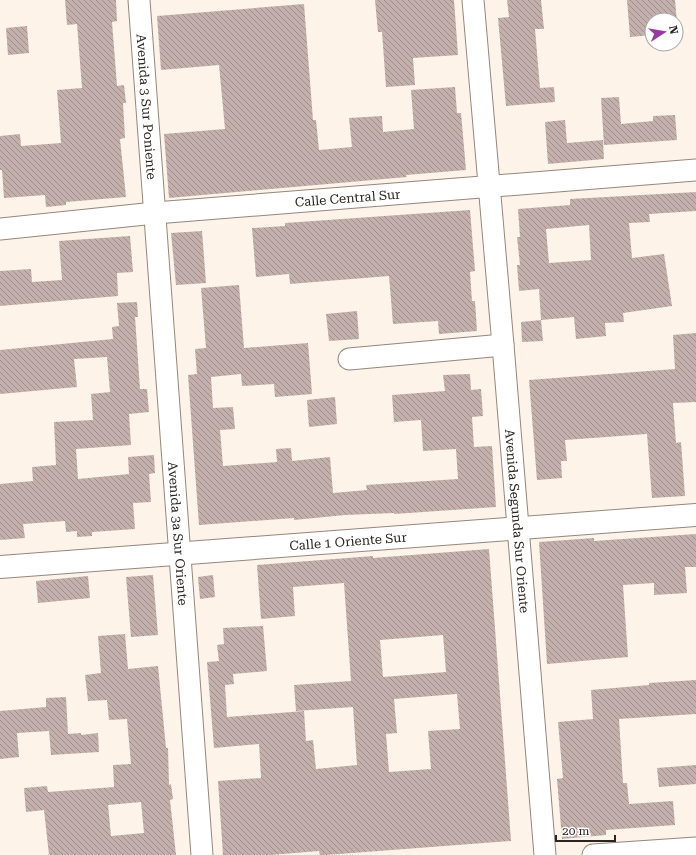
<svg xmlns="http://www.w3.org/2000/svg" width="696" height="855" font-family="'Roboto Serif',serif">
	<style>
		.building { fill: url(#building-back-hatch); fill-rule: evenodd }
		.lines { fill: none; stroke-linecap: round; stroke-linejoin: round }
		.minor-casing { stroke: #93877b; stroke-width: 23 }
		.tertiary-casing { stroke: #93877b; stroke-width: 24 }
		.minor { stroke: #fff; stroke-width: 21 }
		.tertiary { stroke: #fff; stroke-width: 22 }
		.labels { text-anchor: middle; stroke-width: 3.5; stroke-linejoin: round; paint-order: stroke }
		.street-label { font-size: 13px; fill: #2a2520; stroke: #fff }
	</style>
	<defs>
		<pattern id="building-back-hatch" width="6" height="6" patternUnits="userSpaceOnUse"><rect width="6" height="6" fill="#c3b0ac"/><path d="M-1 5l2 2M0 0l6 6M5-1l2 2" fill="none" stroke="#9f8f8c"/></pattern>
	</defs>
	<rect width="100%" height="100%" fill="#fef3e9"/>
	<!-- building -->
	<path class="building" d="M65 0H116L117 21 112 22 117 86 124 85 126 103H123L125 138 120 139 126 197 66 202V205L46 207 45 195 4 198 2 170H0V136L20 134 21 146 61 143 57 90 82 88 77 24 67 25Z
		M375 0H454L458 55 413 58 415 85 386 87 382 32H378Z
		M507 0H541L544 29H535L540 88 554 87 555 102 506 106 498 18 509 17Z
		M627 0H675L678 33H676V20H652V35L630 37Z
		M304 4 313 120H316L319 150 352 147 349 118 382 116 383 132 414 129 411 90 455 87 457 113H461L466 170 406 175 407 177 169 198 164 134 225 129 219 65 161 70 157 16Z
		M27 26 29 53 8 55 6 28Z
		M619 97 621 124 653 121V116L675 115 677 140 604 145 601 98Z
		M565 120 567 143 603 140 604 159 548 164 545 122Z
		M696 192V211L649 214 650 222 629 223 632 258 664 254 672 306 623 313 624 322 605 323 606 336 576 339 574 317 541 320 539 289 519 291 517 265H520L517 237H520L518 209 570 205V199ZM589 225 591 260 549 263 546 229Z
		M470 210 475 271 470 272 472 301H475L477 331 439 334 438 321 393 324 389 276 290 284 289 274 256 277 252 228 285 226V223Z
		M202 231 206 283 176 285 171 233Z
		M130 236 133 272 117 273 118 296 0 306V271L31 269 32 282 62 280 59 241Z
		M239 285 244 348 308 343 312 394 275 397 274 384 242 386 241 374 211 377 213 408 233 407 235 429 220 430 223 466 277 462 276 449 291 448 292 461 330 457 333 493 367 490 366 485 458 479 456 449 423 451 421 420 394 422 392 395 445 391 443 375 470 374 471 390 481 389 483 416 472 417 474 447 492 446 496 507 394 514V513L345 515 294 520V518L199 525 188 375 197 374 195 349 206 348 201 288Z
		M137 302 138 317H135L140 389H147L149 412 129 414 131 445 76 449 78 479 129 474 128 457 154 455 155 473 149 474 151 502 133 503 135 529 92 532V536L77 537V531L66 532 65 521 23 524 25 538 0 540V484L33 481 32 467 56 465 54 422 93 420 91 394 110 392 107 357 74 359 77 387 0 394V350L113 339 112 327 119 326 117 303Z
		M357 311 359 339 329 341 326 314Z
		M541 320 543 341 522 342 521 322Z
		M696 333V402L673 403 676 443 681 442 685 496 652 498 647 434 565 440 567 461H561L562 478 537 480 529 380 675 369 673 335Z
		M335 397 337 424 309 427 307 400Z
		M696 534V567H685L687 593 654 595V583L623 585 628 657 547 664 539 542 594 538V541Z
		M489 549 511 841 326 855H320L319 851 271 855H223L218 781 261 778 259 744 214 748 207 662 219 661 217 645 224 644 223 628 263 626 267 671 233 674 234 684 225 685 227 717 304 711 306 741 313 740 316 769 357 765 353 707 296 711 294 685 351 681 344 583 293 587 295 616 261 619 257 565 373 556V558ZM443 635 446 672 383 677 380 640ZM457 694 460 729 428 731 431 769 389 772 386 734 397 733 394 699Z
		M153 575 158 635 131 637 126 577Z
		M213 575 215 597 200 599 198 577Z
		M88 576 90 598 38 603 36 581Z
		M125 634 128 669 158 666 166 748H168L169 785 171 784 173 799 170 800 176 855H49L44 810 26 812 24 788 47 786 48 792 114 787 113 765 131 764 127 719 109 720 107 700 88 701 85 675 101 673 98 636ZM141 802 144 833 111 836 108 805Z
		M696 680V714L619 719 623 783H627L629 804 673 801 675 825 606 830V835L562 839 557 779 563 778 558 722 593 719 591 690 649 685V683Z
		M66 697 68 734 81 733V735L98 733 99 752 51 755 49 731 17 733 19 757 0 759V711L46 707V698Z
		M696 765V784L659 787 657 768Z"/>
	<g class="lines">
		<!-- minor casing -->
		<g class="minor-casing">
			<g id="minor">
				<path id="s1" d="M139 0 202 855"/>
				<path id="s2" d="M473 0 503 345 545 855"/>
				<path id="s3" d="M0 229 155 213 696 170"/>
				<path d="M349 359 503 345"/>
				<path d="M593 855 696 848"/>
			</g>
		</g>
		<!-- tertiary casing -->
		<g class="tertiary-casing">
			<g id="tertiary">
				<path id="s4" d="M0 567 696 515"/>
			</g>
		</g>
		<!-- minor -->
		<use href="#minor" class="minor"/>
		<!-- tertiary -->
		<use href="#tertiary" class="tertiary"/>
	</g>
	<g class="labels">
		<!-- street labels -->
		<g class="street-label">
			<text dy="5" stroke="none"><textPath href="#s1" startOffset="107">Avenida 3 Sur Poniente</textPath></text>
			<text dy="5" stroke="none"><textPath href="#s3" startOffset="349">Calle Central Sur</textPath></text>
			<text dy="5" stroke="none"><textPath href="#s2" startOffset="523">Avenida Segunda Sur Oriente</textPath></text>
			<text dy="5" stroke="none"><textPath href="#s1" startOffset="535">Avenida 3a Sur Oriente</textPath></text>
			<text dy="5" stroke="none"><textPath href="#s4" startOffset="349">Calle 1 Oriente Sur</textPath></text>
		</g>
	</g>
	<!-- north arrow -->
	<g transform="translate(664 32) rotate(78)"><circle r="19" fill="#ffffff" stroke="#aaa8a6"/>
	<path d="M0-3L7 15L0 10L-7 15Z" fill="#983aa3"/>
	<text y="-6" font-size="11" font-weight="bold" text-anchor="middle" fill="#2a2520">N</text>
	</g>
	<!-- scale -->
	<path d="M556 835v6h59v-6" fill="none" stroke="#2a2520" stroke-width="2"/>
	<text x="562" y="835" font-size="12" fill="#2a2520" stroke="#ffffff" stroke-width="3" paint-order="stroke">20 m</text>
</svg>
